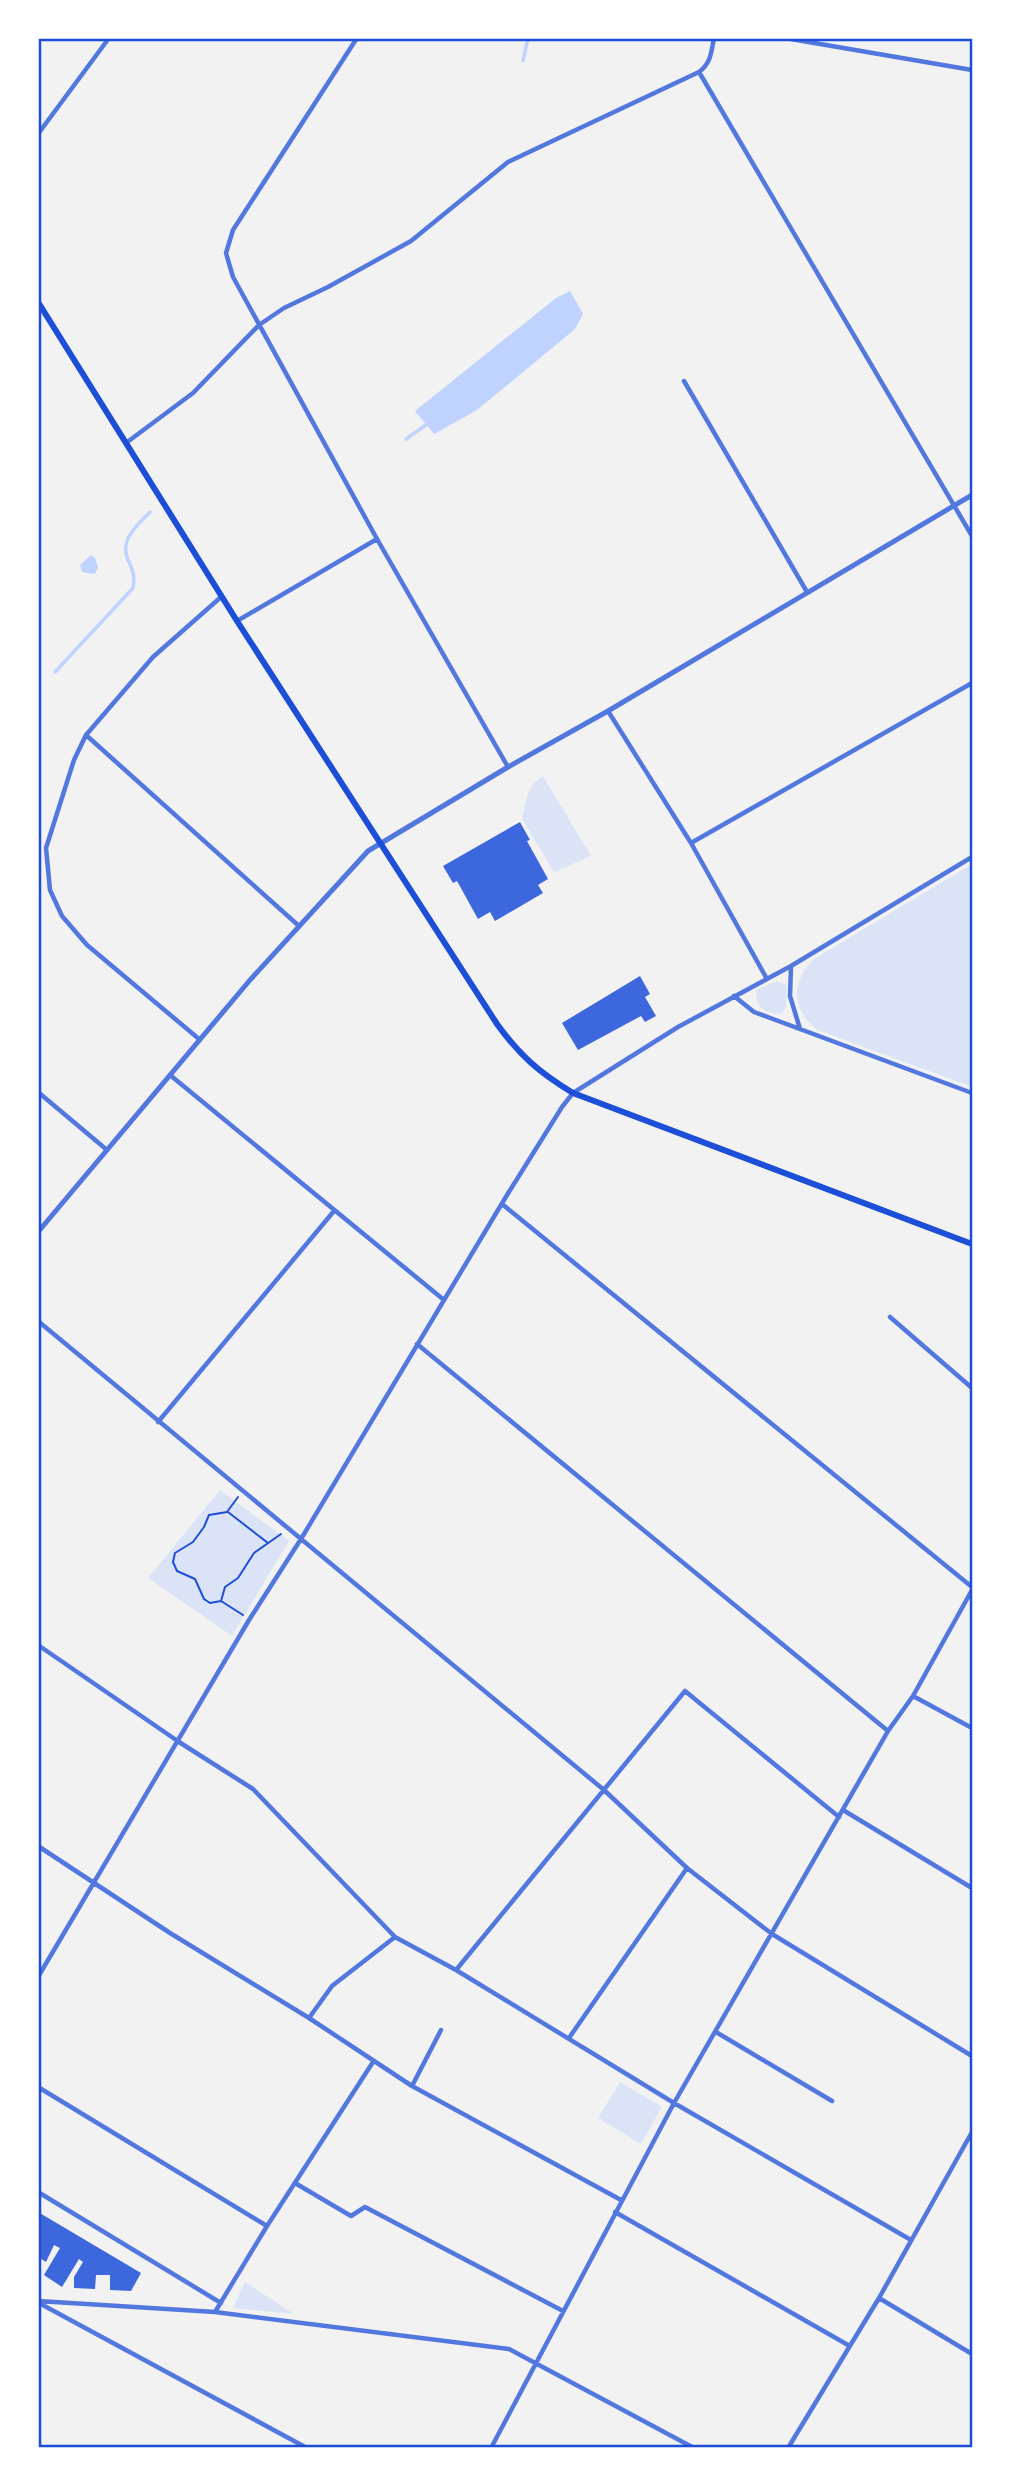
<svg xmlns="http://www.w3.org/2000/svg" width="1011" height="2486" font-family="'DejaVu Sans',sans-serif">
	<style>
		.green { fill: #dbe4f7 }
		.water { fill: #bfd3fe }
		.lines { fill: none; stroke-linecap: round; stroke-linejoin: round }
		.stream { stroke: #bfd3fe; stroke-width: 3.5 }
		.building { fill: #3d67dc }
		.path { stroke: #1d4ed8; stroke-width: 2 }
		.minor { stroke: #5277de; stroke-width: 4.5 }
		.tertiary { stroke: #5277de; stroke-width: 5 }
		.secondary { stroke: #1d4ed8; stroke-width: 6 }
		.neatline { fill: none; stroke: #1d4ed8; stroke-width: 2.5 }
	</style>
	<rect width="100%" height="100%" fill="#f2f2f2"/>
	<!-- green -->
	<path class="green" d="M543 776 591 856 554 872 522 819C525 804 528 784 543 776Z
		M972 864V1087L818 1030C791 1011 791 980 814 959Z
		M777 981 787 985 786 1008 781 1014C764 1013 756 1008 756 990Z
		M220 1490 289 1541 232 1636 148 1578Z
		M620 2082 662 2107 641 2144 598 2118Z
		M245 2282 294 2314 233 2308Z"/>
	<!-- water -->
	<path class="water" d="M570 291 583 314 575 329 477 410 434 434 415 411 556 298Z
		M91 555 95 558 98 567 95 574 82 572 80 565Z"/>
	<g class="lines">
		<!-- stream -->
		<path class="stream" d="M523 61 528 38
			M406 439 430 422
			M55 672 133 588C135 577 133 570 128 560 119 539 137 526 150 512"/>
	</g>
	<!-- building -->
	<path class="building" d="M520 822 530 840 527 841 548 879 538 885 543 893 495 921 490 912 478 919 457 881 453 883 443 866Z
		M640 976 650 994 645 997 656 1016 645 1022 641 1016 578 1050 562 1023Z
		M38 2212 141 2273 131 2291 110 2290V2275H96L95 2289 74 2288V2277L83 2262 79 2259 62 2287 44 2275 60 2248 54 2245 46 2262 38 2257Z"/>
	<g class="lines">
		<!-- path -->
		<path class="path" d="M238 1497 227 1512 209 1515 204 1527 193 1542 175 1553 173 1562 177 1571 195 1579 204 1599 210 1603 221 1601 225 1587 238 1578 254 1553 281 1534
			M228 1512 268 1543
			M221 1601 243 1615"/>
		<!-- minor -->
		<path class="minor" d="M357 38 233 230 226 253 233 277 377 539 508 767
			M714 38C711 53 711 63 699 72L972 536
			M785 38 972 70
			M38 134 109 38
			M684 381 807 592
			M126 443 193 393 259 325 284 308 328 287 411 241 508 162 699 72
			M237 621 377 539
			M608 711 691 843 767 979
			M86 735 299 926
			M691 843 972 683
			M791 967 790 996 800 1029
			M734 996 754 1012 972 1093
			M199 1039 87 945 62 916 50 890 46 848 74 760 86 735 153 657 221 597
			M170 1075 444 1300
			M38 1092 107 1150
			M502 1204 972 1587
			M890 1317 972 1388
			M38 1321 604 1790 687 1868 772 1934 972 2056
			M417 1344 888 1731
			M158 1422 334 1211
			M38 1645 179 1742 253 1789 395 1937 456 1970 674 2103 911 2240
			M913 1696 972 1728
			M843 1810 972 1888
			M38 1846 170 1933 309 2018 412 2086 621 2200
			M456 1970 685 1691 839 1817
			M38 1977 249 1620 301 1539 507 1195 562 1107 573 1093 678 1027 791 966 972 857
			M309 2018 332 1986 395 1937
			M716 2032 832 2101
			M569 2038 687 1868
			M412 2086 441 2030
			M38 2087 267 2226
			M295 2183 351 2216 365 2207 563 2311
			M38 2192 221 2303
			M615 2212 848 2345
			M879 2298 972 2354
			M38 2301 215 2312 509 2349 694 2448
			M39 2303 307 2448
			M215 2312 267 2226 373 2062
			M491 2448 674 2103 888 1731 913 1696 972 1590
			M788 2448 879 2298 972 2132"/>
		<!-- tertiary -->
		<path class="tertiary" d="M38 1232 250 980 368 851 508 767 608 711 972 495"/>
		<!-- secondary -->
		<path class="secondary" d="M38 302 237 621 497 1024C520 1056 540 1073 573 1093L972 1244"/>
	</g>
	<!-- border -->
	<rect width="1011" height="2486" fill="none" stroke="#ffffff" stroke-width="80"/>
	<rect x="40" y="40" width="931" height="2406" class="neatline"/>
</svg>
